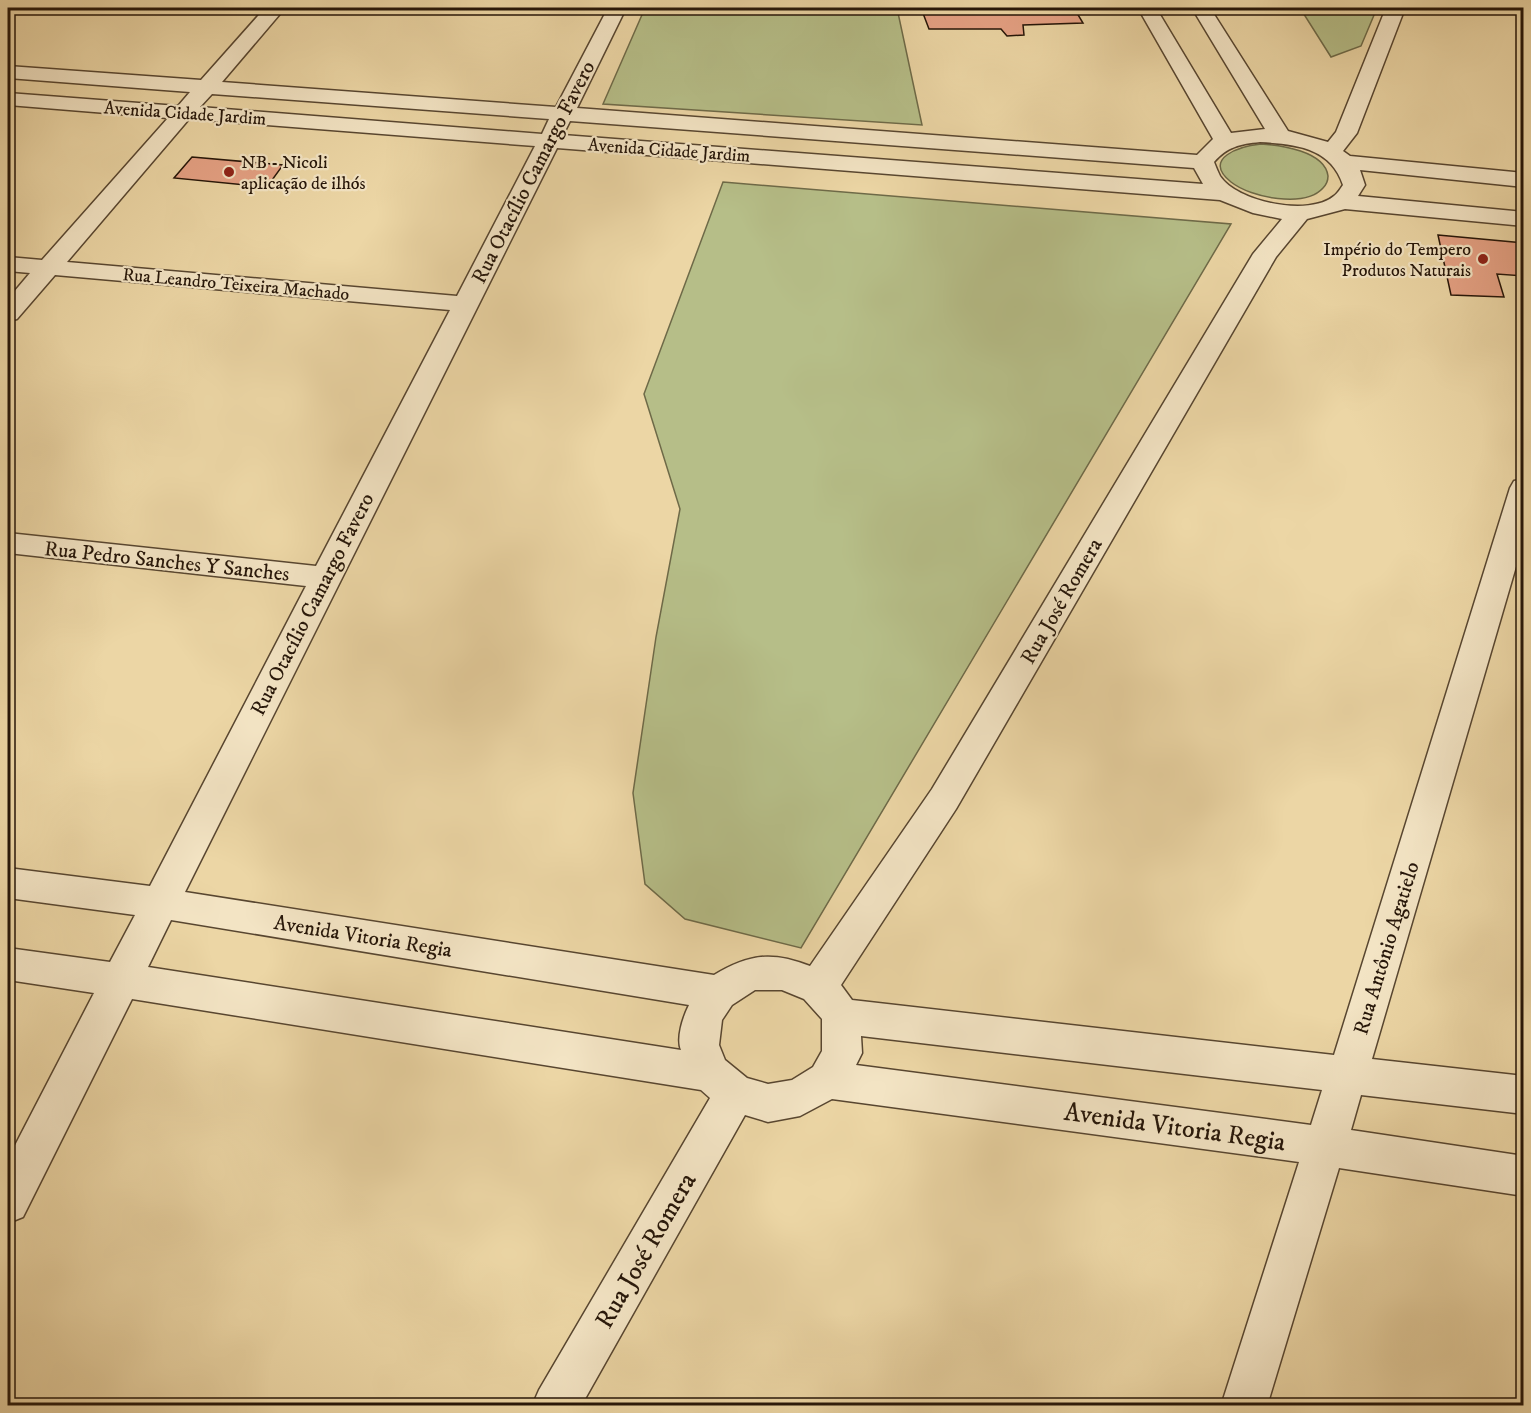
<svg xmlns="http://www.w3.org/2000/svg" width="1531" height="1413" font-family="'IM FELL DW Pica',serif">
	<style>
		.green { fill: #b6be88; stroke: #6e6a48; stroke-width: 1.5 }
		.building { fill: #e6a285; stroke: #261609; stroke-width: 1.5 }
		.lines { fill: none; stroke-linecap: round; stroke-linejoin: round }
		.minor-casing { stroke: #584630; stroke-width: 3 }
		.minor { fill: #f3e4c4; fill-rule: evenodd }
		.poi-dot { fill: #8f2418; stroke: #f3e4c4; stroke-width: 2 }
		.labels { text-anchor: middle; stroke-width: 4.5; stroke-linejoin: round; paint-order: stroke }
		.far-street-label { font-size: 18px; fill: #261609; stroke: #f3e4c4 }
		.far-poi-label { font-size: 18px; fill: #261609; stroke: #f3e4c4; text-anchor: start }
		.street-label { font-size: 21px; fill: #261609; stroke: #f3e4c4 }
		.near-street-label { font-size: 26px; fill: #261609; stroke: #f3e4c4 }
	</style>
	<rect width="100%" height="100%" fill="#ecd6a5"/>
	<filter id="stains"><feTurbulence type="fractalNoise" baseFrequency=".00333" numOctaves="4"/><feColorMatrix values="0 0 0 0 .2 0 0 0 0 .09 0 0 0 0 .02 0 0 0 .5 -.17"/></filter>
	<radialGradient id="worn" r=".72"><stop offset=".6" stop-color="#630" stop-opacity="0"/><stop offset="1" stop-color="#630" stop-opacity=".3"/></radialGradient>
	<!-- green -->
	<path class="green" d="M645 8H897L922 125 603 104Z
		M1300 8H1377L1361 46 1331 57Z
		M1261 144C1280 145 1325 151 1328 176 1328 180 1327 184 1323 188 1305 208 1251 198 1231 182 1201 158 1241 146 1261 144Z
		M723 182 1231 224 801 948 685 919 645 884 633 793 656 637 680 509 644 394Z"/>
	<!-- building -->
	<path class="building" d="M921 8H1074L1083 23 1023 25 1024 35 1007 36 1001 29H929Z
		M192 157 283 165 267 187 174 178Z
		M1438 235 1524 243V276L1497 274 1504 297 1451 295Z"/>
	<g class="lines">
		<!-- minor casing -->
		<g class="minor-casing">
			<path id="minor" d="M265 8H285L222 82 556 107 608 8H626L577 108 1197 155 1213 139 1138 8H1156L1231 133 1265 129 1192 8H1210L1288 131 1328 142 1336 132 1386 8H1405L1357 133 1343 151 1350 156 1524 173V187L1360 170 1365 185 1358 196 1524 212V226L1345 209 1307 219 1276 257 956 809 841 985 852 1000 1334 1055 1510 488 1514 481 1524 479V539L1372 1059 1524 1076V1114L1361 1095 1351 1130 1524 1156V1196L1339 1168 1267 1406H1221L1299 1162 832 1099 800 1116 768 1122 745 1115 581 1406H532L539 1390 710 1098 701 1090 132 999 23 1217 8 1223V1159L94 993 8 980V948L110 962 135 915 8 898V868L150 886 306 586 8 553V533L316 566 450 310 55 275 17 319 8 321V299L30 273 8 271V257L42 260 168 118 8 105V93L178 106 190 92 8 78V66L201 80ZM212 94 549 119 542 134 200 107ZM189 119 535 146 457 296 67 262ZM570 121 1194 168 1203 184 563 135ZM1260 142C1294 144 1331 147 1343 185 1340 189 1338 193 1334 196 1309 217 1237 202 1220 176 1218 172 1216 167 1214 162 1227 147 1240 144 1260 142ZM557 148 1220 200 1253 213 1282 219 1253 254 932 789 810 966C772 951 749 954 714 975L185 892ZM171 920 689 1005C683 1017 676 1038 681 1050L148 967ZM755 990H782L804 999 822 1019V1051L813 1067 792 1080 768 1084 747 1078 725 1060 719 1045 722 1020 732 1005ZM861 1036 1322 1090 1311 1125 856 1065 862 1053Z"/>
		</g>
		<!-- minor -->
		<use href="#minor" class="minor"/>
	</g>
	<!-- markers -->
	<g class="poi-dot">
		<circle cx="229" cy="172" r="6"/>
		<circle cx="1483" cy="259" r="6"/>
	</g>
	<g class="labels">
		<!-- far-street labels -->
		<g class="far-street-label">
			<text transform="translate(185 113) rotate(4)" y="6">Avenida Cidade Jardim</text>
			<text transform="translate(669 150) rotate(4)" y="6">Avenida Cidade Jardim</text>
			<text transform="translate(236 284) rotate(5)" y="6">Rua Leandro Teixeira Machado</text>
		</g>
		<!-- far-poi labels -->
		<g class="far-poi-label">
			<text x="241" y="168">NB - Nicoli<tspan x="241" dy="21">aplicação de ilhós</tspan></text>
			<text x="1471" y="255" text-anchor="end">Império do Tempero<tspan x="1471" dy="21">Produtos Naturais</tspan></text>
		</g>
		<!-- street labels -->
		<g class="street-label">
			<text transform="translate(533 172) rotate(-63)" y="7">Rua Otacílio Camargo Favero</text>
			<text transform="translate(167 561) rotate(6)" y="7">Rua Pedro Sanches Y Sanches</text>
			<text transform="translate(1061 601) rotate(-60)" y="7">Rua José Romera</text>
			<text transform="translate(312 604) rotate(-63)" y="7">Rua Otacílio Camargo Favero</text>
			<text transform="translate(363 936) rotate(9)" y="7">Avenida Vitoria Regia</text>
			<text transform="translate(1386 948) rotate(-73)" y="7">Rua Antônio Agatielo</text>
		</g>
		<!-- near-street labels -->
		<g class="near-street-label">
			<text transform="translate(1175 1126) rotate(8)" y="9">Avenida Vitoria Regia</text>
			<text transform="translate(645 1250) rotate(-60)" y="9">Rua José Romera</text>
		</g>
	</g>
	<!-- margin -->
	<rect width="1531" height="1413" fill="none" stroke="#ecd6a5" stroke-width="30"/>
	<rect x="9" y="9" width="1513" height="1395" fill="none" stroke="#261609" stroke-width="3"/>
	<rect x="15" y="15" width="1501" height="1383" fill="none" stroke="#261609" stroke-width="1.5"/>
	<rect width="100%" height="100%" filter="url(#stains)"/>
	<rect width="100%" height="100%" fill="url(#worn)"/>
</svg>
